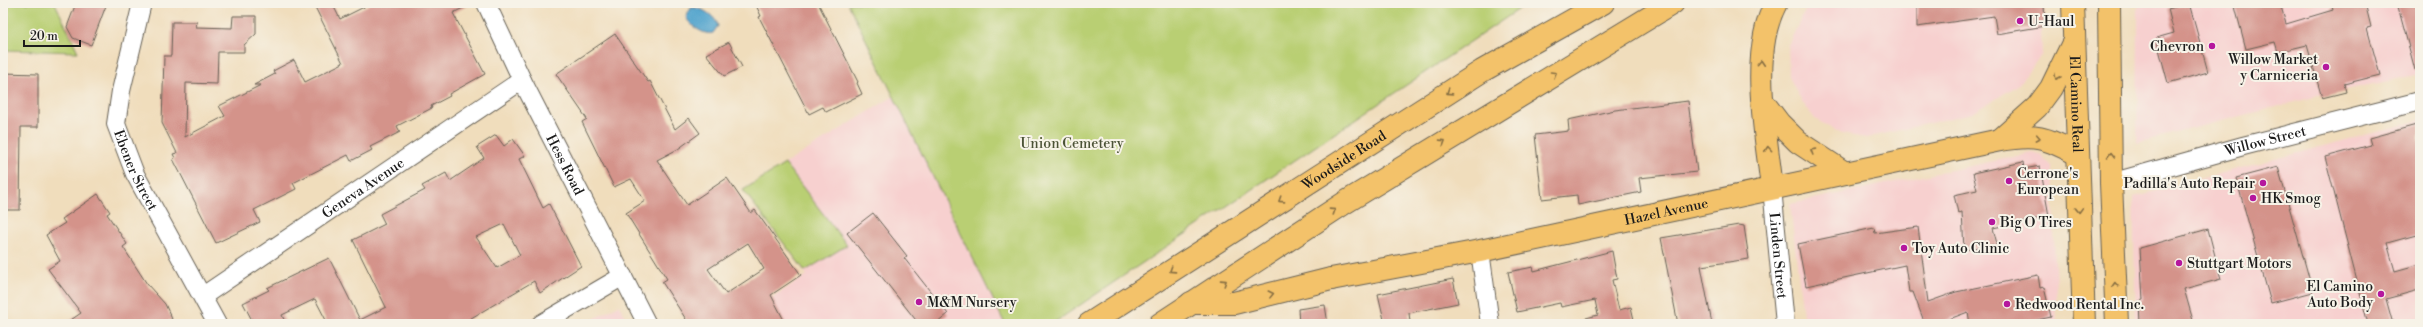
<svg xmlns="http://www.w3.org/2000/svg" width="2423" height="327" font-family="'Libre Bodoni',serif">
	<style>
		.built { fill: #f7d0cf }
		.green { fill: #b9cf73; stroke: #6a7648 }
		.water { fill: #53a4cd; stroke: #386074 }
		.building { fill: #d4938a; fill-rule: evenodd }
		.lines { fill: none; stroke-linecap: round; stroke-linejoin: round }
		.street-casing { stroke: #666054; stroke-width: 20 }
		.primary-casing { stroke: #666054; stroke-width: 24 }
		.highway-casing { stroke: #666054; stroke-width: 24 }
		.street { stroke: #fff; stroke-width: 18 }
		.primary { stroke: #f3c26a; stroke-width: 22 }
		.highway { stroke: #f3c26a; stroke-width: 22 }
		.oneway { stroke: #886f43 }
		.poi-dot { fill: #b5179e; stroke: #f7f3e8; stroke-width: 1.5 }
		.labels { text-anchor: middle; stroke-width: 4; stroke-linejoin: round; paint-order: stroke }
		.poi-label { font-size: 14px; fill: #1c1c1c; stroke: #f7f3e8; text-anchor: start }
		.street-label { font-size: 14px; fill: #1c1c1c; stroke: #f7f3e8 }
		.park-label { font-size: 14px; fill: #4b5236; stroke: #f7f3e8 }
	</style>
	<rect width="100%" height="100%" fill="#f7f3e8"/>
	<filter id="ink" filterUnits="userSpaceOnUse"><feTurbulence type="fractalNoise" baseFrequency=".025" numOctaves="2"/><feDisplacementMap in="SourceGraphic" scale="8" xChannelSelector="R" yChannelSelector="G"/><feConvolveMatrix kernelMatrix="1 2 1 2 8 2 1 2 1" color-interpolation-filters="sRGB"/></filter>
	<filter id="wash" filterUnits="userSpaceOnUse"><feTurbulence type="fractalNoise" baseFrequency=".012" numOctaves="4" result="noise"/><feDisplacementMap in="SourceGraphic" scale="16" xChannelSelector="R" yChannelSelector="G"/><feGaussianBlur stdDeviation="0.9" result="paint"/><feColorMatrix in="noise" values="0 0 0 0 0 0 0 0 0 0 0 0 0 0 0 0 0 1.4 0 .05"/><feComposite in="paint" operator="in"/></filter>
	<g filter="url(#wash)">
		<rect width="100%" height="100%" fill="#f0ddbc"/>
		<!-- built -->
		<path class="built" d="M1809 3H2040L2042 54 2018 85 1973 113 1866 138 1842 134 1815 119 1802 102 1789 77 1788 45Z
			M2140 3H2420V74L2318 96 2137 143 2138 7Z
			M894 96 1005 324H732L807 275 743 190Z
			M2420 120V324H2136L2133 197Z
			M2032 153 2042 156 2052 166 2057 323 1804 324 1790 204Z
			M619 305 629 324H585Z"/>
		<!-- green -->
		<path class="green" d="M3 3H55L78 52 3 50Z
			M848 3H1528L1052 324H1005Z
			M785 164 847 245 805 271 743 190Z"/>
		<!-- water -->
		<path class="water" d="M691 8C700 6 716 16 718 26L713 33C704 36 689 25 686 17Z"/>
		<g id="blocks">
			<!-- building -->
			<path class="building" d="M76 3H107L91 45 73 38 67 27Z
				M313 3H332L340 19 372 3H473L453 13 485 74 449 94 450 96 431 106 432 108 397 126 400 132 370 147 372 150 351 161 348 155 293 183 296 189 254 210 260 222 216 243 173 159 175 158 173 154 177 153 162 123 164 56H171L172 22H197L196 27 232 28 233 16H256V34L244 45V52H218L217 84 186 83 185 137 225 116 219 106 261 85H254L275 74 273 71 294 60 305 82 343 63Z
				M755 3H818L858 82 857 83 862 94 826 112 823 107 809 114 759 17 761 16Z
				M1917 3H2044L2045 26 1997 34 1994 16 1917 27Z
				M2189 3 2208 72 2168 83 2156 38 2174 33 2168 9Z
				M2234 3H2280L2286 24 2333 10 2331 3H2365L2371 27 2367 28 2380 75 2344 84 2346 92 2322 98 2307 45 2278 52 2275 42 2246 49Z
				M2397 3H2420V69L2415 70Z
				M615 34 648 82 650 81 675 129 689 118 700 133 678 149 657 160 687 205 727 178 751 213 755 210 801 275 771 295 786 324H689L662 282 667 279 626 213 645 201 631 179 614 187 582 122 587 119 556 74ZM748 243 764 269 726 294 708 269Z
				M729 42 742 67 724 76 706 54Z
				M3 73 38 74V127H21L20 210H3Z
				M1688 101 1697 172 1639 178 1641 192 1578 205 1577 195 1542 199 1535 135 1569 131 1568 120 1615 110Z
				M2420 124V234L2387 243 2395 271 2420 264V280L2417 281 2419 290 2386 299 2393 324H2368L2325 157 2371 145 2369 138Z
				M496 135 504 146 513 139 525 156 519 159 543 208 549 204 581 266 540 293 534 281 461 324H328L315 299 282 315 286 324H254L243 303 269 290 267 288 329 258 360 320 386 307 353 240 385 224 380 214 425 190 422 186 446 173 450 181 484 158 477 147ZM504 224 520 255 497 268 476 237Z
				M2023 162 2024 169 2040 166 2049 216 1993 228 1997 244 1964 250 1962 212 1958 213 1954 195 1977 190 1973 173Z
				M2278 167 2313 292 2271 303 2236 178Z
				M98 194 110 212 107 214 127 244 123 247 147 284 165 304 172 319 163 324H65L81 313 48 269 60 261 46 235 65 223 62 219Z
				M873 213 907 256 904 258 948 314 936 324H919L847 233Z
				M1739 225 1744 226 1749 259 1701 266 1712 324H1678L1661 238Z
				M1918 227 1928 302 1956 292 2038 275 2040 288 2044 287 2051 317 2019 324H1970L1968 312 1936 324H1925L1913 292H1909L1905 265 1806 286 1798 244 1874 228 1875 233Z
				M2208 229 2221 279 2184 289 2194 324H2140L2139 301 2143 300 2140 248Z
				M1612 251 1617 279 1612 280 1619 310 1631 307 1635 324H1586V318L1598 315 1595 300 1561 307 1560 303 1517 312 1508 272 1533 267 1534 271Z
				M1453 279 1458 303 1409 313 1410 322 1385 324 1378 294Z
				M1325 305 1328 324H1299L1298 309Z"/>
		</g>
	</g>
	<g filter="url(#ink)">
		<use href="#blocks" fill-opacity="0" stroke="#666054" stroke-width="1"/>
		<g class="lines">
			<!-- street casing -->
			<g class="street-casing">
				<g id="street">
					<path id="s1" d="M142 3 121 91 116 124 135 174 217 324"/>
					<path id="s2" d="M486 3 522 80 647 324"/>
					<path id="s3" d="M2111 183 2243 146 2420 101"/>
					<path id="s4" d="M1772 188 1785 324"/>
					<path d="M1480 251 1490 324"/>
					<path id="s5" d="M203 296 522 80"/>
					<path d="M541 324 623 276"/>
				</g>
			</g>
			<!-- primary casing -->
			<g class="primary-casing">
				<g id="primary">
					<path id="s6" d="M2073 3 2084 324"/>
					<path d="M2109 3 2111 183 2117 324"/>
					<path d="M2000 140 2037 107 2051 88 2072 45"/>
					<path id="s7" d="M1331 279 1480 251 2000 140C2035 134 2046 137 2077 154"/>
				</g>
			</g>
			<!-- highway casing -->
			<g class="highway-casing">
				<g id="highway">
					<path d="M1763 102 1779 123 1798 142 1845 173"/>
					<path d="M1772 188C1766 133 1749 53 1776 3"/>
					<path d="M1191 303H1234L1331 279"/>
					<path id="s8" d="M1089 324 1482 71 1603 3"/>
					<path d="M1160 324 1346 202 1673 3"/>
				</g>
			</g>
			<!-- street -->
			<use href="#street" class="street"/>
			<!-- primary -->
			<use href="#primary" class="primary"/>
			<!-- highway -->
			<use href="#highway" class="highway"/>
		</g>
		<!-- one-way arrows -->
		<defs><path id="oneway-chevron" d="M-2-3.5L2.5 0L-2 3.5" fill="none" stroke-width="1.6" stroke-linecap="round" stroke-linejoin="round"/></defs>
		<g class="oneway">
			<use href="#oneway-chevron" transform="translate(1761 63) rotate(-86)"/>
			<use href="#oneway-chevron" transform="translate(1554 74) rotate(-31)"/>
			<use href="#oneway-chevron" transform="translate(2057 77) rotate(117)"/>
			<use href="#oneway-chevron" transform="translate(1449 92) rotate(147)"/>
			<use href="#oneway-chevron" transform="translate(2038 138) rotate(11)"/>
			<use href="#oneway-chevron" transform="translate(1443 142) rotate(-32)"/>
			<use href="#oneway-chevron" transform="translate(1768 149) rotate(-95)"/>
			<use href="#oneway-chevron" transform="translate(1813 151) rotate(-148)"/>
			<use href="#oneway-chevron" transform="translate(2111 155) rotate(-90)"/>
			<use href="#oneway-chevron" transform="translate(1281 200) rotate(147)"/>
			<use href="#oneway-chevron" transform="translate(2079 210) rotate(88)"/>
			<use href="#oneway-chevron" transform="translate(1333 211) rotate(-33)"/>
			<use href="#oneway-chevron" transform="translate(1172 270) rotate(147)"/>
			<use href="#oneway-chevron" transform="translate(1224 282) rotate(-33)"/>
			<use href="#oneway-chevron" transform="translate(2115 285) rotate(-93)"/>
			<use href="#oneway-chevron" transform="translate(1271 294) rotate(-14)"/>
		</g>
	</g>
	<!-- markers -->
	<g class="poi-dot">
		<circle cx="2020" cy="21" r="4"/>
		<circle cx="2212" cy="46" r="4"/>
		<circle cx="2326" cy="67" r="4"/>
		<circle cx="2009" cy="181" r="4"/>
		<circle cx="2263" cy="183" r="4"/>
		<circle cx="2253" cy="198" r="4"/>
		<circle cx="1992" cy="222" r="4"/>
		<circle cx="1904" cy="248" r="4"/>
		<circle cx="2179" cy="263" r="4"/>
		<circle cx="2381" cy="294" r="4"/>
		<circle cx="919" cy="302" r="4"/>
		<circle cx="2007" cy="304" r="4"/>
	</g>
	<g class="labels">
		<!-- poi labels -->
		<g class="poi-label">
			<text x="2028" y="26">U-Haul</text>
			<text x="2204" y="51" text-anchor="end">Chevron</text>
			<text x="2318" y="64" text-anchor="end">Willow Market<tspan x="2318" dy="16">y Carniceria</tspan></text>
			<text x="2017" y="178">Cerrone's<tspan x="2017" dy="16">European</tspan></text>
			<text x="2255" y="188" text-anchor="end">Padilla's Auto Repair</text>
			<text x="2261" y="203">HK Smog</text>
			<text x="2000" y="227">Big O Tires</text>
			<text x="1912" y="253">Toy Auto Clinic</text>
			<text x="2187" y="268">Stuttgart Motors</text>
			<text x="2373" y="291" text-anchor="end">El Camino<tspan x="2373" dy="16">Auto Body</tspan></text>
			<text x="927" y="307">M&amp;M Nursery</text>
			<text x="2015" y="309">Redwood Rental Inc.</text>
		</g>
		<!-- street labels -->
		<g class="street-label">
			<text dy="5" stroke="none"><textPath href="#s6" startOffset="101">El Camino Real</textPath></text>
			<text dy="5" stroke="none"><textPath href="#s3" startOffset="160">Willow Street</textPath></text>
			<text dy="5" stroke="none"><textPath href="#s8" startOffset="303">Woodside Road</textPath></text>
			<text dy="5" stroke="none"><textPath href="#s2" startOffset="180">Hess Road</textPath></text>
			<text dy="5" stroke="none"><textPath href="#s1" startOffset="174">Ebener Street</textPath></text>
			<text dy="5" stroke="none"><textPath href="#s5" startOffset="193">Geneva Avenue</textPath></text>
			<text dy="5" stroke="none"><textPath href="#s7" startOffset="342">Hazel Avenue</textPath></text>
			<text dy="5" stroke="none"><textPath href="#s4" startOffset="68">Linden Street</textPath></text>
		</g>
		<!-- park labels -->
		<g class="park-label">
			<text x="1072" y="148">Union Cemetery</text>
		</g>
	</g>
	<!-- margin -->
	<rect width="2423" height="327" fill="none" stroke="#f7f3e8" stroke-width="16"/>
	<!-- scale -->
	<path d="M24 40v6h56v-6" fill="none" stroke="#1c1c1c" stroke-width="2"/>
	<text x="30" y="40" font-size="12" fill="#1c1c1c" stroke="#f7f3e8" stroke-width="3" paint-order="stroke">20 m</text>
</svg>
